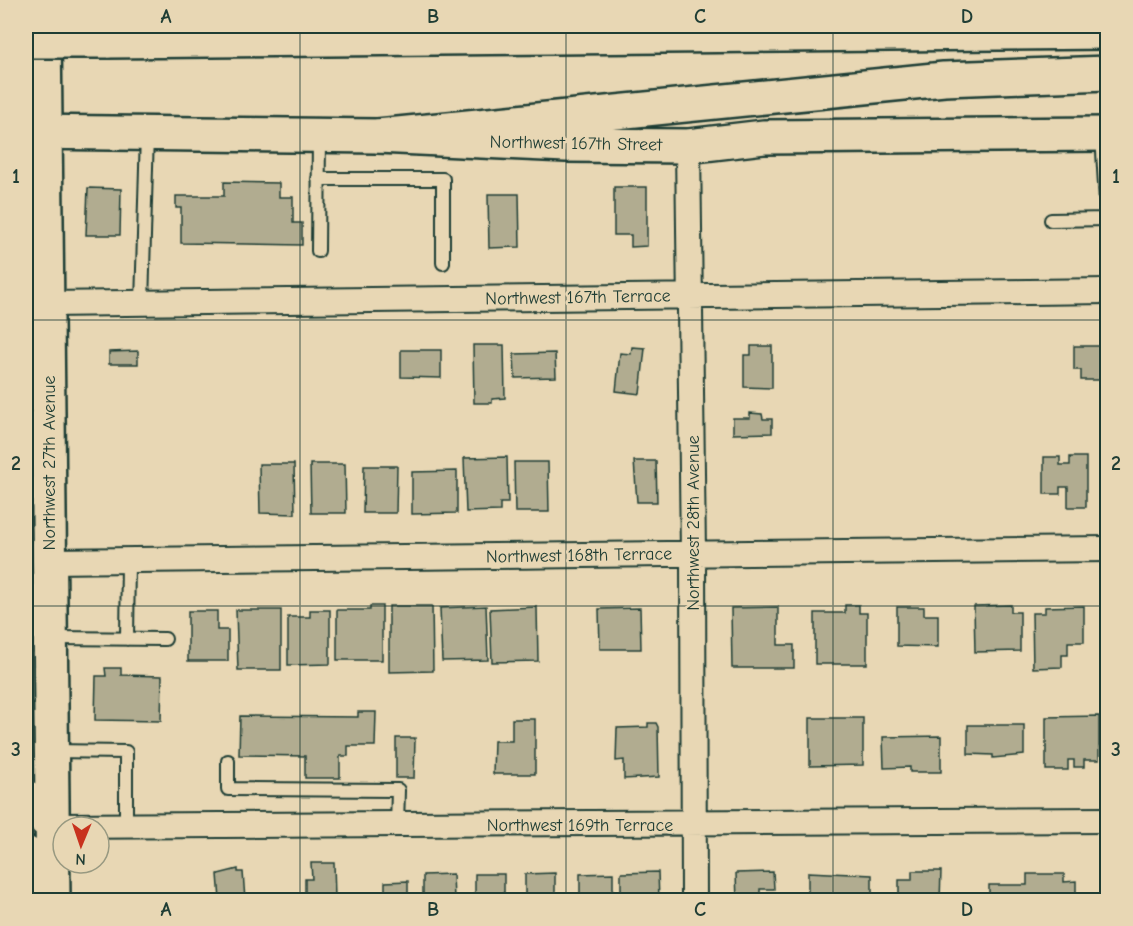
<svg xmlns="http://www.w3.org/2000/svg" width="1133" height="926" font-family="'Comic Neue',sans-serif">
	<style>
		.building { fill: #b1ac90; stroke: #1f3d34; stroke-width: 1.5 }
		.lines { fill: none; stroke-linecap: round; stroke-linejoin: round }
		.lane-casing { stroke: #1f3d34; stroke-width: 16 }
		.street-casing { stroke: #1f3d34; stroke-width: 28 }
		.secondary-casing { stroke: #1f3d34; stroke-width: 38 }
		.primary-casing { stroke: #1f3d34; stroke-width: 38 }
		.highway-casing { stroke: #1f3d34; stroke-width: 38 }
		.lane { stroke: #e8d7b4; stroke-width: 12 }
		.street { stroke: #e8d7b4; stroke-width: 24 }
		.secondary { stroke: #e8d7b4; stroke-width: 33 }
		.primary { stroke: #e8d7b4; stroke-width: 33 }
		.highway { stroke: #e8d7b4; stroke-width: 33 }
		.highway-bridge-casing { stroke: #1f3d34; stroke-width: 38; stroke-linecap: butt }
		.highway-bridge { stroke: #e8d7b4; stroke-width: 33 }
		.grid { fill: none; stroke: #1f3d34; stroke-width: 1.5; stroke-opacity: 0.55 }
		.labels { text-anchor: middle; stroke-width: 5; stroke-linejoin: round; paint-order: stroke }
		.street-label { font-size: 18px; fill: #1f3d34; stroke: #e8d7b4 }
		.neatline { fill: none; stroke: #1f3d34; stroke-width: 2 }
		.grid-label { font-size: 20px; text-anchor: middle; font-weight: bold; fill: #1f3d34 }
	</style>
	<rect width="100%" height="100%" fill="#e8d7b4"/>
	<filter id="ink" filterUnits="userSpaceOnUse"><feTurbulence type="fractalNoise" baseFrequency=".0167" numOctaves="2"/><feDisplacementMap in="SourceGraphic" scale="12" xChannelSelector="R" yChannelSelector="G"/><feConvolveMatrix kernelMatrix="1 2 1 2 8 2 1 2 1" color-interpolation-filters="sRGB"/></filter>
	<g filter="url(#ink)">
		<!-- building -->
		<path class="building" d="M224 182 279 183V197H293V223H302V245L181 243V208H176V196H224Z
			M614 187H647V246L631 247V235H614Z
			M88 188 121 189 120 235H86Z
			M488 194H519L520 247 489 248Z
			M473 345H504L505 398 492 399V403H474Z
			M751 346H772V388L744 387V355H751Z
			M1074 346H1108V380H1081V370H1074Z
			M632 347 645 348 640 394 616 391 620 353 631 354Z
			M401 350H441V378L401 377Z
			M138 351V364H109V352Z
			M555 353 556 377 515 378 514 354Z
			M750 413 762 414 763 419H772V433L733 434V418H750Z
			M507 457 508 503H500V511L466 512 464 458Z
			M1044 457H1060V465H1070V457H1086V507H1068V487H1060V494H1044Z
			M634 461H656L657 502H637Z
			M514 462H548L549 512H515Z
			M259 464H294L295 514 260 513Z
			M310 464H345L346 513H311Z
			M364 466H397L396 513H363Z
			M457 471V513L412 514V472Z
			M845 605H859V613H867V664H815V613H845Z
			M1011 605V612H1020V651L975 652 974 606Z
			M370 606H382V660H337V610H370Z
			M389 606H432L433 671 389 672Z
			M486 606 488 660 442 661 440 608Z
			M1084 606V642H1068V655H1062V667L1033 668 1032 613H1045V607Z
			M537 607 538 661 492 662 490 609Z
			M778 607V645H794V668H732L731 608Z
			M897 607H924V615H938V647L897 646Z
			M640 608 641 649H600L599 609Z
			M236 610H281V670H238Z
			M310 610H330V664L288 665V617H310Z
			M188 611H217V630H228V661H188Z
			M105 668H121V675L162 676 161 721 95 720 96 676H106Z
			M358 712H376L375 746H348V756H340V778H305V756L239 755 240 716 358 717Z
			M1099 716V760H1084V767H1074V760H1068V770H1046V717Z
			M810 718H863V765L810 766Z
			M512 719H535V774H493L494 741H512Z
			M648 723H656L658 727 659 777 624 779V760L616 761 617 728 648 727Z
			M968 725H1024V755L993 758V755L968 754Z
			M941 736V772H910V767L884 768 883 737Z
			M396 738H415L414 778H396Z
			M311 863H334L335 899 305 900V879H312Z
			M238 869V872H243L245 900H220L218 874Z
			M912 871H941L940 900H899V880H912Z
			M658 872 659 900H621V873Z
			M773 872 774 889H760V900H737L736 873Z
			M808 872 872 875V900H808Z
			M555 873V900H525V874Z
			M613 873V900H580V874Z
			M453 874 454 900H423V875Z
			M475 874H504V900H475Z
			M1027 874H1064V882L1076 881V900H989V885H1027Z
			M408 881V900H385V882Z"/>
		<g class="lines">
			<!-- lane casing -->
			<g class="lane-casing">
				<path id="lane" d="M318 179H443V263
					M1051 220 1107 219 1102 135
					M318 251 319 136
					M142 303 147 134
					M52 638 165 639
					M127 639 128 561
					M52 751 126 752V826
					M228 761V789L398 790 397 826"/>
			</g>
			<!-- street casing -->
			<g class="street-casing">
				<path id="street" d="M688 146 693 554 694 900
					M48 304 1108 291
					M50 561 1108 549
					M53 826 1108 820"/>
			</g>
			<!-- secondary casing -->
			<g class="secondary-casing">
				<path id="secondary" d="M26 132 378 136 566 145 688 146 764 137 1108 134"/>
			</g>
			<!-- primary casing -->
			<g class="primary-casing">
				<path id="primary" d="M44 26 53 900
					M26 797 36 812 53 826
					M26 853 31 877 43 900"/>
			</g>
			<!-- highway casing -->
			<g class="highway-casing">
				<path id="highway" d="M107 41 1108 32
					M378 136 944 79 1108 73"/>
			</g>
			<!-- lane -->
			<use href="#lane" class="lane"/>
			<!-- street -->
			<use href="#street" class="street"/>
			<!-- secondary -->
			<use href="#secondary" class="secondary"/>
			<!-- primary -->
			<use href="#primary" class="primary"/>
			<!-- highway -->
			<use href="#highway" class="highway"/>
			<!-- highway-bridge casing -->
			<g class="highway-bridge-casing">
				<path id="highway-bridge" d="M26 41H107"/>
			</g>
			<!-- highway-bridge -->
			<use href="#highway-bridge" class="highway-bridge"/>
		</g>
	</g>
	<!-- grid -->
	<path class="grid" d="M300 26V900M566 26V900M833 26V900M26 320H1108M26 606H1108"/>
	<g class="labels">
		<!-- street labels -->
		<g class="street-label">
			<text transform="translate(576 143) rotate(1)" y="6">Northwest 167th Street</text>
			<text transform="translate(578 297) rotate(-1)" y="6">Northwest 167th Terrace</text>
			<text transform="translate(49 463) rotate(-90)" y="6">Northwest 27th Avenue</text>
			<text transform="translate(693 523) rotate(-90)" y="6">Northwest 28th Avenue</text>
			<text transform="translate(579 555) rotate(-1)" y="6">Northwest 168th Terrace</text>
			<text x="580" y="831">Northwest 169th Terrace</text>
		</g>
	</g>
	<!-- margin -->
	<rect width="1133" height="926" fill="none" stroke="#e8d7b4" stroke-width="66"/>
	<!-- north arrow -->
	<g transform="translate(81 845) rotate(182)"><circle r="28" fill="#e8d7b4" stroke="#989981" stroke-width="1.5"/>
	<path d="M0-4.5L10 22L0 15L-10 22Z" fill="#c8321e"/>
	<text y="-9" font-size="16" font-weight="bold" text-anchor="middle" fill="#1f3d34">N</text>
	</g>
	<rect x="33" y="33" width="1067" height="860" class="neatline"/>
	<g class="grid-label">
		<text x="166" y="23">A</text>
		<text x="433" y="23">B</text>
		<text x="700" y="23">C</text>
		<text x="967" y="23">D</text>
		<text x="16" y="183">1</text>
		<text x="1116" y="183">1</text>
		<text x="16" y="470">2</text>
		<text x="1116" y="470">2</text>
		<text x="16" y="756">3</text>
		<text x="1116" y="756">3</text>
		<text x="166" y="916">A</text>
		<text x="433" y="916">B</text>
		<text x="700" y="916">C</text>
		<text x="967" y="916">D</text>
	</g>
</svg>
